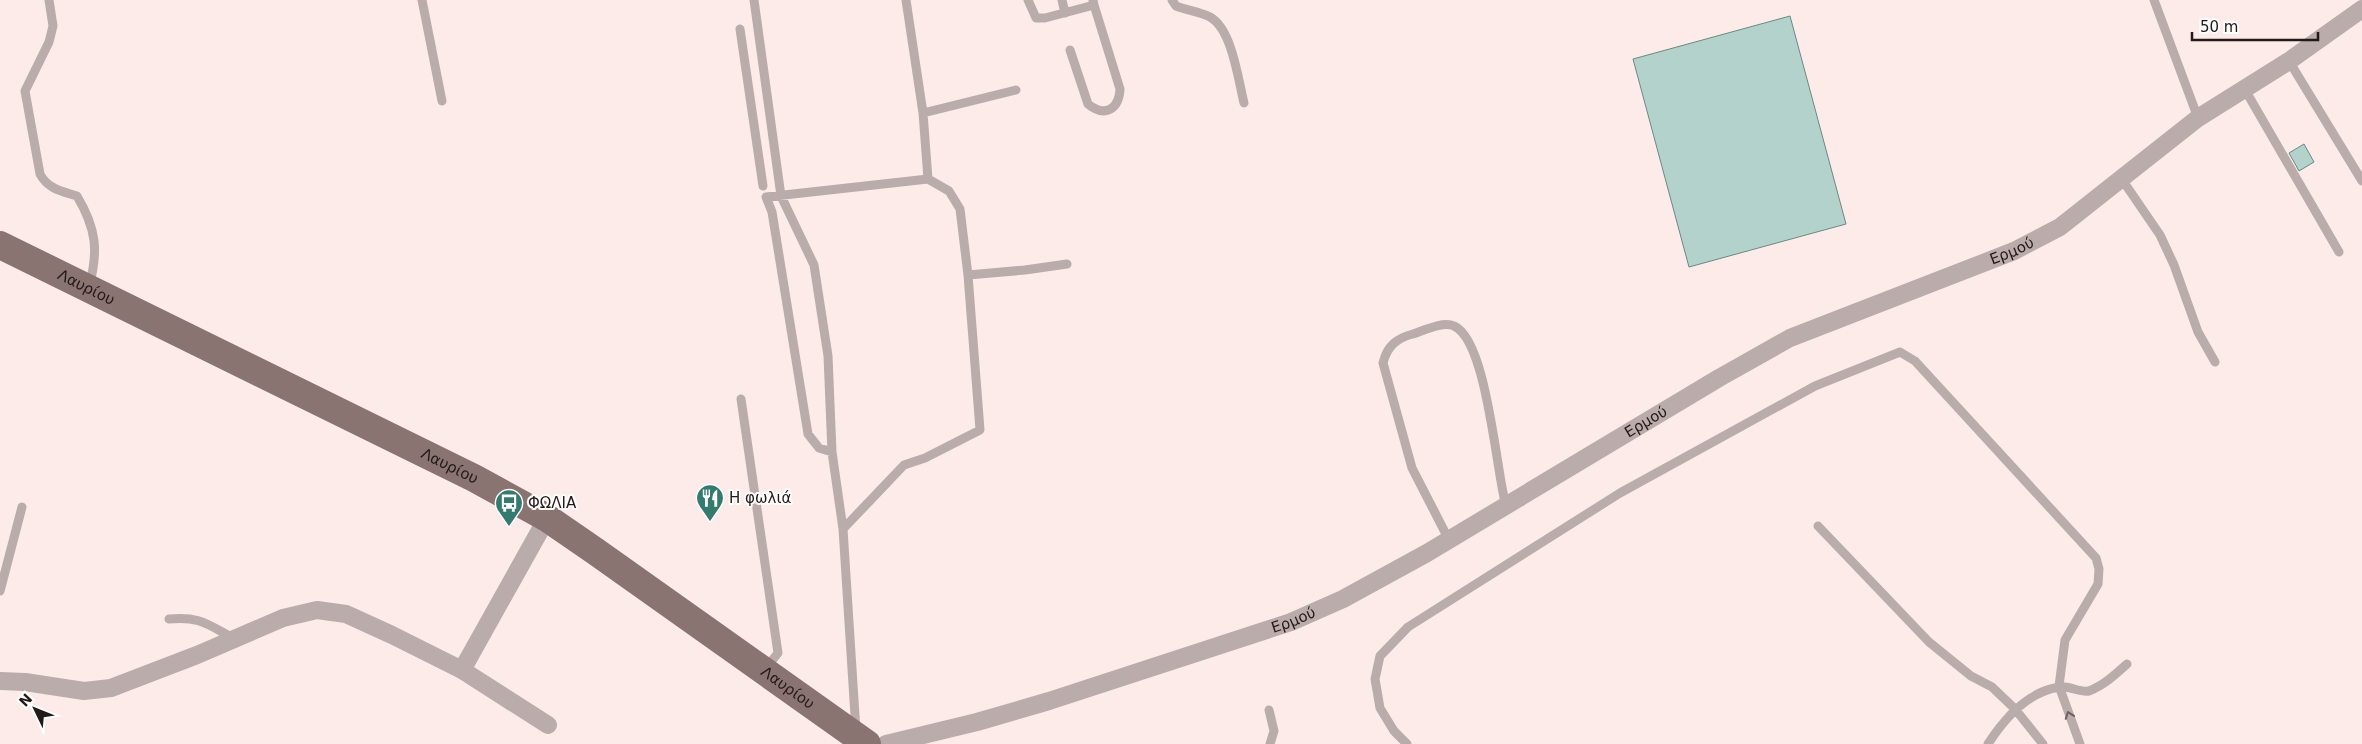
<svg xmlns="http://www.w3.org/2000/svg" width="2362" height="744" font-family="'DejaVu Sans',sans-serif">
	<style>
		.building { fill: #b4d2cc; stroke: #6c8883 }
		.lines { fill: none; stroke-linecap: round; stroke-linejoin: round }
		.service { stroke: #b9acab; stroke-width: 9 }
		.minor { stroke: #b9acab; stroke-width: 18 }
		.primary { stroke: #8a7472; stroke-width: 28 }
		.oneway { stroke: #6e6262 }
		.labels { text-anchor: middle; stroke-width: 4; stroke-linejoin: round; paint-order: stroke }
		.street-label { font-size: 15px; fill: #231918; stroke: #fdfdfd }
		.poi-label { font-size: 15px; fill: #231918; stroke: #fdfdfd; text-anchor: start }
	</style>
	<rect width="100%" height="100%" fill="#fdebe9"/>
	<!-- building -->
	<path class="building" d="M1790 16 1846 224 1689 267 1633 59Z
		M2304 144 2314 162 2299 171 2289 153Z"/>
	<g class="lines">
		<!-- service -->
		<path class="service" d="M49 0 53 26 49 42 25 91 40 174C48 189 61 191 77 196 96 228 99 251 89 286
			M422 0 442 101
			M754 0 781 196 814 265 828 356 832 452 843 529 856 731
			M1028 0 1036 18H1045L1094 5 1093 0
			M1062 0 1065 13
			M1172 0 1176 6C1186 10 1200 12 1210 17 1232 29 1238 79 1244 103
			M2154 0 2198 118
			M740 29 763 186
			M1070 50 1088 104C1105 118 1119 109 1120 89L1094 5
			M2289 61 2362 181
			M2244 88 2339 252
			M923 113 1016 90
			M2121 178 2160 235 2174 265 2198 332 2215 362
			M968 275 1025 270 1067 264
			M741 399 778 653 766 668
			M832 452 819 448 808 434 772 212 766 197 928 179 923 113 906 0
			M1818 526 1929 642 1971 676 1992 687 2015 709 2043 744
			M843 529 904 465 925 458 980 430 968 275 960 209 949 191 928 179
			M1449 540 1412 468 1383 363C1387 346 1397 338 1413 334 1425 330 1443 321 1454 326 1487 340 1496 471 1506 506
			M0 591 22 507
			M169 619C201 616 208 625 235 639
			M1269 710 1274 731 1270 744
			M1407 744 1394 731 1380 708 1375 679 1380 656 1408 627 1620 493 1815 386 1900 352 1915 361 2096 558 2099 569 2098 584 2065 640 2059 686 2080 744
			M1988 744C2004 719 2027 692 2059 687 2068 685 2080 693 2089 691 2103 686 2116 674 2127 664"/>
		<!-- minor -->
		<g class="minor">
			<path d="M547 518 462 670 548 725"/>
			<path d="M0 681 25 682 84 691 111 688 197 655 283 618 317 610 346 614 392 635 462 670"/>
			<path id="s1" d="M886 744 977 722 1049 701 1291 622 1343 599 1427 553 1719 378 1790 338 2014 251 2060 227 2198 118 2289 61 2362 9"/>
		</g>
		<!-- primary -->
		<path class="primary" id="s2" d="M0 245 474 478 547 518 595 551 867 744"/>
	</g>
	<!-- one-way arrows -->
	<defs><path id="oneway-chevron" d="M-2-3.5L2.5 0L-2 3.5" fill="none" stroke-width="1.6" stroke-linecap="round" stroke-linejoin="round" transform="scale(1.25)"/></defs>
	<use class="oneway" href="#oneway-chevron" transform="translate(2069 715) rotate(-110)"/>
	<!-- icons -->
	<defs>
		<g id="restaurant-pin" transform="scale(1.4375)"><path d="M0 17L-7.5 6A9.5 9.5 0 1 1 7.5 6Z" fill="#347a6f" stroke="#fdfdfd"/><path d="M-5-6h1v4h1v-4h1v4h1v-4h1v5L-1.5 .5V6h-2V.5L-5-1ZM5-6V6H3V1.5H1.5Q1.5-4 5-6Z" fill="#fff"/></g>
		<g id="bus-pin" transform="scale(1.4375)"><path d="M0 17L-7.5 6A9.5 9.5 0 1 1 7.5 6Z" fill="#347a6f" stroke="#fdfdfd"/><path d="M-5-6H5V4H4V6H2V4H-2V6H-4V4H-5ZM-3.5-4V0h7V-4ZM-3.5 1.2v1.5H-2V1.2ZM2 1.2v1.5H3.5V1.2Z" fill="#fff"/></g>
	</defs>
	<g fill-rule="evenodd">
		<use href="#restaurant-pin" x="710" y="498"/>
		<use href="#bus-pin" x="509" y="503"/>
	</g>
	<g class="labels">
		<!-- street labels -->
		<g class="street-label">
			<text dy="5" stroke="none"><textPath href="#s1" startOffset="1236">Ερμού</textPath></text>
			<text dy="5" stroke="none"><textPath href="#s2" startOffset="96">Λαυρίου</textPath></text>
			<text dy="5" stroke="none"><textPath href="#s1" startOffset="831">Ερμού</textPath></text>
			<text dy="5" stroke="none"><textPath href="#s2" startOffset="501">Λαυρίου</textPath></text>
			<text dy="5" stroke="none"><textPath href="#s1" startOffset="426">Ερμού</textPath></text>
			<text dy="5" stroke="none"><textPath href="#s2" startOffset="906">Λαυρίου</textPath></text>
		</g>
		<!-- poi labels -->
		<g class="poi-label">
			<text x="729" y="503">Η φωλιά</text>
			<text x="528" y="508">ΦΩΛΙΑ</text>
		</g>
	</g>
	<!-- north arrow -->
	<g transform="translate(35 709) rotate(313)" stroke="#fdfdfd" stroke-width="4" paint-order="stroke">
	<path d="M0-4L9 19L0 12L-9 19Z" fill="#231918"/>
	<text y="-8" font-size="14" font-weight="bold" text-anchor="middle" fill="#231918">N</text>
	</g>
	<!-- scale -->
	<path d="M2192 32v8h126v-8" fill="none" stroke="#231918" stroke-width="2.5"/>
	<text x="2200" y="32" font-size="15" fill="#231918" stroke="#fdfdfd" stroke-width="4" paint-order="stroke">50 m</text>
</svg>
